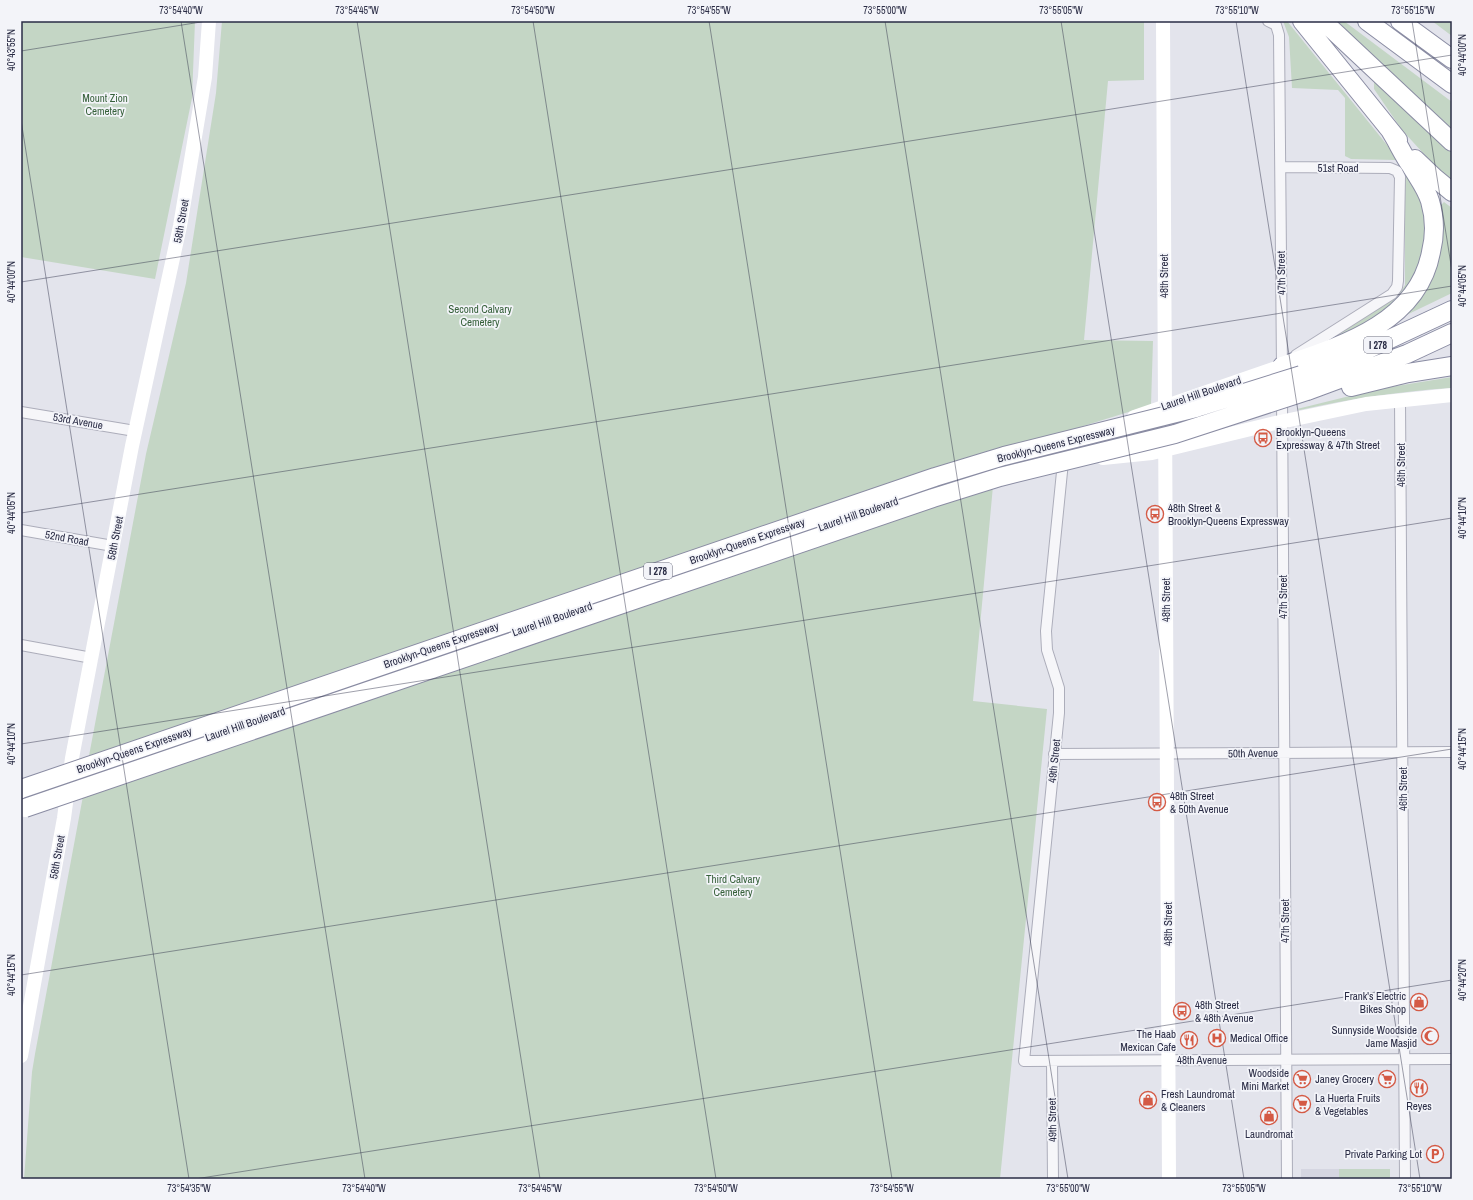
<svg xmlns="http://www.w3.org/2000/svg" width="1473" height="1200" font-family="'Archivo Narrow',sans-serif">
	<style>
		.built { fill: #d5d6e1 }
		.green { fill: #c4d6c5 }
		.lines { fill: none; stroke-linecap: round; stroke-linejoin: round }
		.street-casing { stroke: #acadba; stroke-width: 12 }
		.highway-casing { stroke: #8a8ca3; stroke-width: 20 }
		.street { stroke: #f6f6f9; stroke-width: 10 }
		.secondary { stroke: #fff; stroke-width: 14 }
		.highway { stroke: #fff; stroke-width: 18 }
		.highway-bridge-casing { stroke: #8a8ca3; stroke-width: 20; stroke-linecap: butt }
		.highway-bridge { stroke: #fff; stroke-width: 18 }
		.ticks { fill: none; stroke: #2a2c45; stroke-width: 1; stroke-opacity: 0.45 }
		.labels { text-anchor: middle; stroke-width: 3.5; stroke-linejoin: round; paint-order: stroke }
		.shield { fill: #f3f4f9; stroke: #66687b; stroke-width: 1 }
		.shield-label { font-size: 10px; font-weight: bold; fill: #2a2c45 }
		.park-label { font-size: 11px; fill: #37613b; stroke: #f3f4f9 }
		.street-label { font-size: 11px; fill: #2a2c45; stroke: #f3f4f9 }
		.poi-label { font-size: 11px; fill: #2a2c45; stroke: #f3f4f9; text-anchor: start }
		.neatline { fill: none; stroke: #2a2c45; stroke-width: 1.5 }
		.ticks-label { font-size: 10px; text-anchor: middle; fill: #2a2c45 }
	</style>
	<rect width="100%" height="100%" fill="#e3e4ec"/>
	<!-- built -->
	<path class="built" d="M1301 1169H1390V1179H1301Z"/>
	<!-- green -->
	<path class="green" d="M21 21H195L192 98 155 279 21 257Z
		M222 21H1144V80L1108 81 1084 340 1153 341 1151 405 1019 446 88 761 146 454 186 283 216 93Z
		M1283 21H1287L1408 171 1421 193 1428 236 1414 282 1386 313 1333 340H1327L1398 296 1405 285V172L1396 160 1351 159 1345 156V98L1338 90 1292 88 1289 37Z
		M1330 21H1344L1452 102V135Z
		M1432 21H1452V36Z
		M1374 81 1452 150V181L1445 177 1402 130 1374 89Z
		M1444 202 1452 208V293L1392 322 1426 283 1438 208Z
		M1452 377V388C1400 391 1350 399 1300 410L1297 409 1378 389Z
		M993 486 973 701 1047 709 1000 1179H24L32 1072 35 1054 83 796Z
		M1339 1169H1390V1179H1339Z"/>
	<g class="lines">
		<!-- street casing -->
		<g class="street-casing">
			<path id="street" d="M1268 21 1276 25 1279 35 1282 369
				M1281 167 1390 168 1397 171 1400 177 1398 281 1397 287 1392 294 1296 355
				M1282 395 1287 1179
				M1400 400 1405 1179
				M21 412 135 431
				M1063 462 1046 631 1047 650 1059 688V713L1024 1061 1452 1059
				M21 530 113 546
				M21 645 92 658
				M1054 754 1452 752
				M1052 1061 1053 1179"/>
		</g>
		<!-- highway casing -->
		<g class="highway-casing">
			<path id="highway" d="M1302 21 1398 140
				M1323 21 1452 142
				M1367 21 1452 84
				M1400 21 1452 59
				M1415 159 1435 178 1452 192
				M1282 366C1341 346 1418 323 1431 252 1435 236 1435 218 1430 201 1426 188 1418 178 1411 166 1403 155 1398 143 1391 132
				M1301 375 1364 351 1452 310
				M1351 387 1408 373 1452 366
				M1307 391 1407 354 1452 333"/>
		</g>
		<!-- street -->
		<use href="#street" class="street"/>
		<!-- secondary -->
		<path class="secondary" d="M1163 21 1169 1179
			M1134 417 1282 366
			M1103 458 1152 453 1271 424 1366 404 1452 395
			M939 487 1027 457
			M21 1056 64 818 72 758 132 446 180 226 205 77 209 21"/>
		<!-- highway -->
		<use href="#highway" class="highway"/>
		<!-- highway-bridge casing -->
		<g class="highway-bridge-casing">
			<path id="highway-bridge" d="M21 789 935 477 1004 456 1196 408 1301 375
				M25 808 933 498 1000 477 1175 434 1307 391"/>
		</g>
		<!-- highway-bridge -->
		<use href="#highway-bridge" class="highway-bridge"/>
	</g>
	<!-- ticks -->
	<path class="ticks" d="M181 21 365 1179M357 21 540 1179M533 21 716 1179M709 21 892 1179M885 21 1068 1179M1061 21 1244 1179M1236 21 1420 1179M1412 21 1452 271M21 51 207 21M21 120 189 1179M21 282 1452 55M21 513 1452 286M21 744 1452 518M21 975 1452 749M195 1179 1452 980"/>
	<!-- icons -->
	<defs>
		<g id="bus-ring" transform="scale(0.9)"><circle r="9.5" fill="#f3f4f9" stroke="#d45a45" stroke-width="1.5"/><path d="M-5-6H5V4H4V6H2V4H-2V6H-4V4H-5ZM-3.5-4V0h7V-4ZM-3.5 1.2v1.5H-2V1.2ZM2 1.2v1.5H3.5V1.2Z" fill="#d45a45"/></g>
		<g id="shop-ring" transform="scale(0.9)"><circle r="9.5" fill="#f3f4f9" stroke="#d45a45" stroke-width="1.5"/><path d="M-5-2.5h2.3a2.7 3.5 0 0 1 5.4 0H5L5.5 6h-11ZM-1.5-2.5h3a1.5 2.3 0 0 0-3 0Z" fill="#d45a45"/></g>
		<g id="mosque-ring" transform="scale(0.9)"><circle r="9.5" fill="#f3f4f9" stroke="#d45a45" stroke-width="1.5"/><path d="M3.5-4.9A6 6 0 1 0 3.5 4.9A5 5 0 1 1 3.5-4.9Z" fill="#d45a45"/></g>
		<g id="hospital-ring" transform="scale(0.9)"><circle r="9.5" fill="#f3f4f9" stroke="#d45a45" stroke-width="1.5"/><path d="M-5-5h3v3.5h4V-5h3V5h-3V1.5h-4V5h-3Z" fill="#d45a45"/></g>
		<g id="restaurant-ring" transform="scale(0.9)"><circle r="9.5" fill="#f3f4f9" stroke="#d45a45" stroke-width="1.5"/><path d="M-5-6h1v4h1v-4h1v4h1v-4h1v5L-1.5 .5V6h-2V.5L-5-1ZM5-6V6H3V1.5H1.5Q1.5-4 5-6Z" fill="#d45a45"/></g>
		<g id="supermarket-ring" transform="scale(0.9)"><circle r="9.5" fill="#f3f4f9" stroke="#d45a45" stroke-width="1.5"/><path d="M-6-5.5h2.5l.6 2H6L4.5 2H-2.5L-4.4-4H-6ZM-1.5 3.2a1.3 1.3 0 1 0 .1 0ZM3 3.2a1.3 1.3 0 1 0 .1 0Z" fill="#d45a45"/></g>
		<g id="parking-ring" transform="scale(0.9)"><circle r="9.5" fill="#f3f4f9" stroke="#d45a45" stroke-width="1.5"/><path d="M-3.5-5.5H1a3.5 3.5 0 0 1 0 7H-1V5.5H-3.5ZM-1-3.4V-.6H.8a1.4 1.4 0 0 0 0-2.8Z" fill="#d45a45"/></g>
	</defs>
	<g fill-rule="evenodd">
		<use href="#bus-ring" x="1263" y="438"/>
		<use href="#bus-ring" x="1155" y="514"/>
		<use href="#bus-ring" x="1157" y="802"/>
		<use href="#shop-ring" x="1419" y="1002"/>
		<use href="#bus-ring" x="1182" y="1011"/>
		<use href="#mosque-ring" x="1430" y="1036"/>
		<use href="#hospital-ring" x="1217" y="1038"/>
		<use href="#restaurant-ring" x="1189" y="1040"/>
		<use href="#supermarket-ring" x="1302" y="1079"/>
		<use href="#supermarket-ring" x="1387" y="1079"/>
		<use href="#restaurant-ring" x="1419" y="1088"/>
		<use href="#shop-ring" x="1148" y="1100"/>
		<use href="#supermarket-ring" x="1302" y="1104"/>
		<use href="#shop-ring" x="1269" y="1116"/>
		<use href="#parking-ring" x="1435" y="1154"/>
	</g>
	<g class="labels">
		<!-- shield labels -->
		<g class="shield">
			<rect x="1364" y="337" width="28" height="16" rx="3"/>
			<rect x="644" y="563" width="28" height="16" rx="3"/>
		</g>
		<g class="shield-label">
			<text x="1378" y="349">I 278</text>
			<text x="658" y="575">I 278</text>
		</g>
		<!-- park labels -->
		<g class="park-label">
			<text x="105" y="102">Mount Zion<tspan x="105" dy="13">Cemetery</tspan></text>
			<text x="480" y="313">Second Calvary<tspan x="480" dy="13">Cemetery</tspan></text>
			<text x="733" y="883">Third Calvary<tspan x="733" dy="13">Cemetery</tspan></text>
		</g>
		<!-- street labels -->
		<g class="street-label">
			<text x="1338" y="172">51st Road</text>
			<text transform="translate(181 221) rotate(-80)" y="4">58th Street</text>
			<text transform="translate(1281 273) rotate(-91)" y="4">47th Street</text>
			<text transform="translate(1164 276) rotate(-90)" y="4">48th Street</text>
			<text transform="translate(1201 393) rotate(-19)" y="4">Laurel Hill Boulevard</text>
			<text transform="translate(78 421) rotate(10)" y="4">53rd Avenue</text>
			<text transform="translate(1056 444) rotate(-14)" y="4">Brooklyn-Queens Expressway</text>
			<text transform="translate(1401 465) rotate(-90)" y="4">46th Street</text>
			<text transform="translate(858 514) rotate(-19)" y="4">Laurel Hill Boulevard</text>
			<text transform="translate(67 538) rotate(10)" y="4">52nd Road</text>
			<text transform="translate(115 538) rotate(-79)" y="4">58th Street</text>
			<text transform="translate(747 541) rotate(-19)" y="4">Brooklyn-Queens Expressway</text>
			<text transform="translate(1283 597) rotate(-90)" y="4">47th Street</text>
			<text transform="translate(1166 600) rotate(-90)" y="4">48th Street</text>
			<text transform="translate(552 619) rotate(-19)" y="4">Laurel Hill Boulevard</text>
			<text transform="translate(441 645) rotate(-19)" y="4">Brooklyn-Queens Expressway</text>
			<text transform="translate(245 724) rotate(-19)" y="4">Laurel Hill Boulevard</text>
			<text transform="translate(134 750) rotate(-19)" y="4">Brooklyn-Queens Expressway</text>
			<text transform="translate(1253 753) rotate(-1)" y="4">50th Avenue</text>
			<text transform="translate(1054 761) rotate(-84)" y="4">49th Street</text>
			<text transform="translate(1403 789) rotate(-90)" y="4">46th Street</text>
			<text transform="translate(57 857) rotate(-80)" y="4">58th Street</text>
			<text transform="translate(1285 921) rotate(-90)" y="4">47th Street</text>
			<text transform="translate(1168 924) rotate(-90)" y="4">48th Street</text>
			<text x="1202" y="1064">48th Avenue</text>
			<text transform="translate(1052 1120) rotate(-91)" y="4">49th Street</text>
		</g>
		<!-- poi labels -->
		<g class="poi-label">
			<text x="1276" y="436">Brooklyn-Queens<tspan x="1276" dy="13">Expressway &amp; 47th Street</tspan></text>
			<text x="1168" y="512">48th Street &amp;<tspan x="1168" dy="13">Brooklyn-Queens Expressway</tspan></text>
			<text x="1170" y="800">48th Street<tspan x="1170" dy="13">&amp; 50th Avenue</tspan></text>
			<text x="1406" y="1000" text-anchor="end">Frank's Electric<tspan x="1406" dy="13">Bikes Shop</tspan></text>
			<text x="1195" y="1009">48th Street<tspan x="1195" dy="13">&amp; 48th Avenue</tspan></text>
			<text x="1417" y="1034" text-anchor="end">Sunnyside Woodside<tspan x="1417" dy="13">Jame Masjid</tspan></text>
			<text x="1176" y="1038" text-anchor="end">The Haab<tspan x="1176" dy="13">Mexican Cafe</tspan></text>
			<text x="1230" y="1042">Medical Office</text>
			<text x="1289" y="1077" text-anchor="end">Woodside<tspan x="1289" dy="13">Mini Market</tspan></text>
			<text x="1374" y="1083" text-anchor="end">Janey Grocery</text>
			<text x="1161" y="1098">Fresh Laundromat<tspan x="1161" dy="13">&amp; Cleaners</tspan></text>
			<text x="1315" y="1102">La Huerta Fruits<tspan x="1315" dy="13">&amp; Vegetables</tspan></text>
			<text x="1419" y="1110" text-anchor="middle">Reyes</text>
			<text x="1269" y="1138" text-anchor="middle">Laundromat</text>
			<text x="1422" y="1158" text-anchor="end">Private Parking Lot</text>
		</g>
	</g>
	<!-- border -->
	<rect width="1473" height="1200" fill="none" stroke="#f3f4f9" stroke-width="44"/>
	<rect x="22" y="22" width="1429" height="1156" class="neatline"/>
	<g class="ticks-label">
		<text x="181" y="14">73°54'40"W</text>
		<text x="357" y="14">73°54'45"W</text>
		<text x="533" y="14">73°54'50"W</text>
		<text x="709" y="14">73°54'55"W</text>
		<text x="885" y="14">73°55'00"W</text>
		<text x="1061" y="14">73°55'05"W</text>
		<text x="1237" y="14">73°55'10"W</text>
		<text x="1413" y="14">73°55'15"W</text>
		<text transform="translate(11 50) rotate(-90)" y="4">40°43'55"N</text>
		<text transform="translate(1462 55) rotate(-90)" y="4">40°44'00"N</text>
		<text transform="translate(11 282) rotate(-90)" y="4">40°44'00"N</text>
		<text transform="translate(1462 286) rotate(-90)" y="4">40°44'05"N</text>
		<text transform="translate(11 513) rotate(-90)" y="4">40°44'05"N</text>
		<text transform="translate(1462 518) rotate(-90)" y="4">40°44'10"N</text>
		<text transform="translate(11 744) rotate(-90)" y="4">40°44'10"N</text>
		<text transform="translate(1462 749) rotate(-90)" y="4">40°44'15"N</text>
		<text transform="translate(11 975) rotate(-90)" y="4">40°44'15"N</text>
		<text transform="translate(1462 980) rotate(-90)" y="4">40°44'20"N</text>
		<text x="189" y="1192">73°54'35"W</text>
		<text x="364" y="1192">73°54'40"W</text>
		<text x="540" y="1192">73°54'45"W</text>
		<text x="716" y="1192">73°54'50"W</text>
		<text x="892" y="1192">73°54'55"W</text>
		<text x="1068" y="1192">73°55'00"W</text>
		<text x="1244" y="1192">73°55'05"W</text>
		<text x="1420" y="1192">73°55'10"W</text>
	</g>
</svg>
